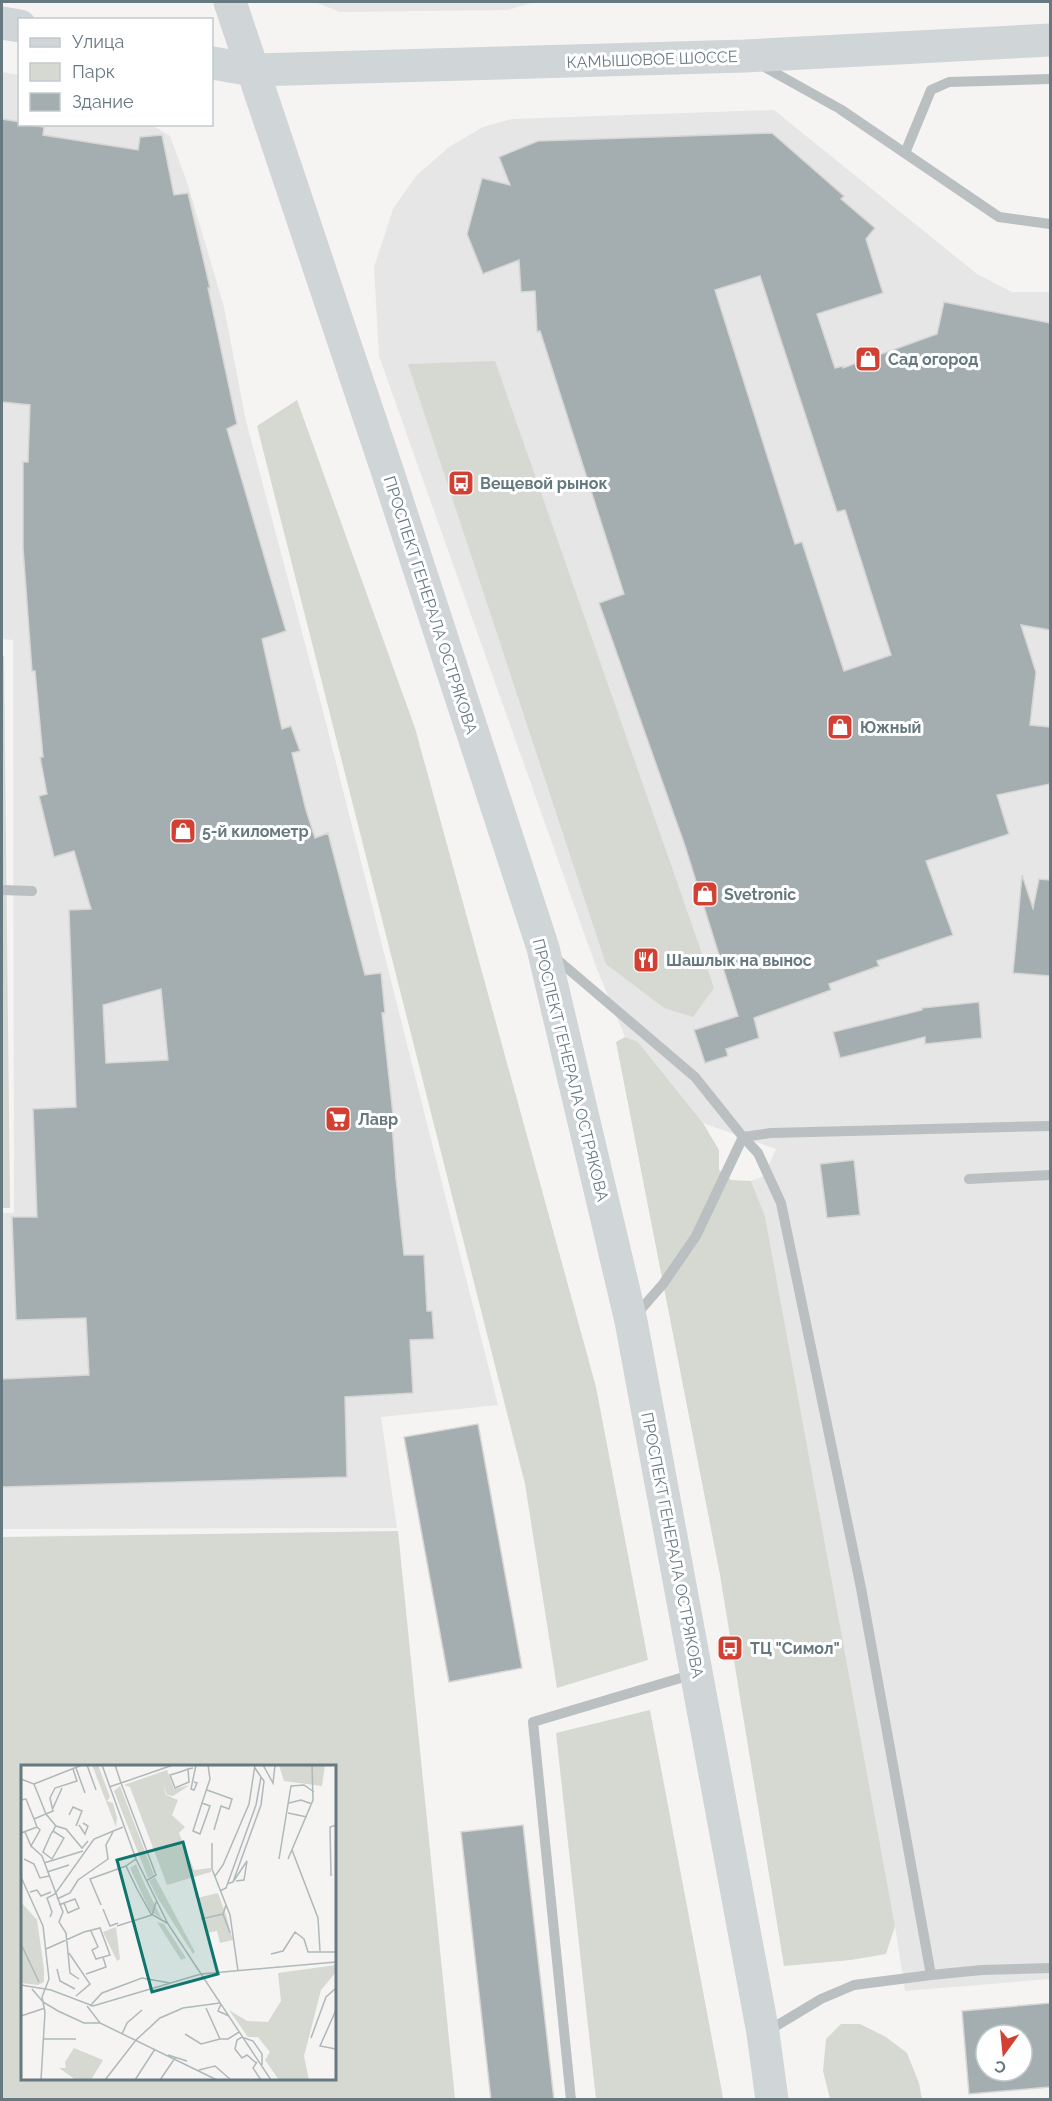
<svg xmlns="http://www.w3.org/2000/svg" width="1052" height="2101" font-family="Raleway,sans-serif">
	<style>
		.built { fill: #e5e6e5 }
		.green { fill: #d5d9d1; fill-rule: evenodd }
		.building { fill: #a4adb0; stroke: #d6d6d4; stroke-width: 1.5; fill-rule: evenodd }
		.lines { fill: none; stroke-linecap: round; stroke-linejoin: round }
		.minor { stroke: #babfc1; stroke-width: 10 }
		.major { stroke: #d0d5d7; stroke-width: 33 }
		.labels { text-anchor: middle; stroke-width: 6; stroke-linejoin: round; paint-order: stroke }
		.street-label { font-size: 16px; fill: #677980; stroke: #fff }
		.poi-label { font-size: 16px; font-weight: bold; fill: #677980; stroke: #fff; text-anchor: start }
		.inset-road { fill: none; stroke: #afb8ba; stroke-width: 1.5 }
		.view { fill: #0f766e; fill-opacity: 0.15; stroke: #0f766e; stroke-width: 3 }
		.inset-edge { fill: none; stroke: #677980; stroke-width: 3 }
	</style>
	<rect width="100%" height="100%" fill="#f5f4f2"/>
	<!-- built -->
	<path class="built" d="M315 2H534L508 10 340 12Z
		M2 72 19 75 20 124 152 125 170 136 187 182 224 307 246 421 324 715 498 1405 381 1417 397 1528 2 1529V1213H14L13 640 2 639Z
		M774 110 977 274 1012 292H1050V1979L905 1991 895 1926 765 1216 751 1181 764 1176 776 1149 703 1123 638 1042 625 1037 595 964 379 356 374 267 393 209 416 176 449 147 483 127 512 119Z"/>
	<!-- green -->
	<path class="green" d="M495 361 714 988 693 1017 664 1008 606 964 408 364Z
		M297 400 415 728 596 1387 648 1660 557 1688 525 1484 257 426Z
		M2 656H4L10 1208H2Z
		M625 1037 638 1042 703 1123 719 1150V1170L731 1180 751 1181 765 1216 895 1926 886 1954 851 1960 784 1966 720 1575 616 1042Z
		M398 1531 455 2099H2V1537ZM22 1766H334V2078H22Z
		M650 1710 722 2092 723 2099H596L556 1733Z
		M841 2024H860L886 2037 907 2053 919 2083 922 2099H830L823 2071 826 2039Z"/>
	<!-- building -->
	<path class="building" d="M2 119 20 122V124L44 127 43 135 138 150 140 137 162 135 174 195 188 193 210 288H208L237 424 227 429 286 631 262 639 282 729 291 726 300 751 292 753 306 810 315 838 328 833 365 975 381 973 385 1013H382L394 1124H392L396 1178 404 1255H424L427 1311H432L434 1339 410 1340 413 1393 345 1397 347 1477 2 1487V1379L89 1375 86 1318 16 1320 12 1217H37L33 1109 76 1107 69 910 91 909 74 851 54 857 39 796 47 794 40 757H43L35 671H32L23 548V462H28L30 405 2 402ZM161 989 168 1060 106 1063 103 1005Z
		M772 133 844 196 841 199 875 228 866 239 883 293 817 314 835 368 843 366V368L937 334 944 302 1050 323V630L1021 625 1036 672 1030 725 1050 727V784L997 795 1009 834 926 861 953 935 877 961 879 966 829 984 831 990 754 1018 759 1038 726 1049 728 1056 705 1063 694 1030 738 1016 685 846 599 603 624 594 540 331 537 332 535 291 521 292 519 260 483 274 467 234 482 178 510 185 499 157 538 141ZM760 276 837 512 845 510 891 655 844 671 802 542 795 544 715 290Z
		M1022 875 1033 908 1039 879 1050 880V976L1013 973Z
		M979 1002 982 1038 925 1044V1037L840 1058 833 1032 922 1010V1008Z
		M854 1160 860 1215 827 1218 820 1164Z
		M478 1424 522 1668 449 1682 404 1437Z
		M523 1825 554 2100H491L461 1832Z
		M1050 2003V2087L969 2094 962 2011ZM986 2035H1022V2071H986Z"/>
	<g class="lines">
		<!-- minor -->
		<path class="minor" d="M761 65 840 109 999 217 1050 224
			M905 153 931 90 949 82 1050 79
			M2 890 32 891
			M553 956 695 1077 743 1137 758 1153 781 1203 861 1588 931 1975 854 1985 821 1999 766 2032
			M969 1179 1050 1175
			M635 1316 663 1284 696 1236 743 1137 771 1133 1050 1126
			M931 1975 982 1970 1050 1968
			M571 2100 533 1722 694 1674"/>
		<!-- major -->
		<path class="major" d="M230 2 388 473 543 948 631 1321 763 2033 772 2100
			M2 23 20 26
			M212 63 253 70 745 56 1050 40"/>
	</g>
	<!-- icons -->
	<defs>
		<g id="shop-square" transform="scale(1.35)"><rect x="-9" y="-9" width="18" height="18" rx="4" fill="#d24034" stroke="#fff"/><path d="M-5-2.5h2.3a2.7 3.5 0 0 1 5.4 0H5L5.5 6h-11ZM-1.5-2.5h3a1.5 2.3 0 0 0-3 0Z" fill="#fff"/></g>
		<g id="bus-square" transform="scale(1.35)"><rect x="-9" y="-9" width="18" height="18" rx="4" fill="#d24034" stroke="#fff"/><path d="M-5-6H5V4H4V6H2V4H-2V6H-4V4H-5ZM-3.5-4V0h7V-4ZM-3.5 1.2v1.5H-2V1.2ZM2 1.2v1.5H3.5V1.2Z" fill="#fff"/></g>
		<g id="restaurant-square" transform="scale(1.35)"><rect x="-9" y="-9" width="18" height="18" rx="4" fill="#d24034" stroke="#fff"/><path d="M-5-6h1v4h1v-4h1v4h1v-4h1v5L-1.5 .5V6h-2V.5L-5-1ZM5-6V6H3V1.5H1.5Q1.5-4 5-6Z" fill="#fff"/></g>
		<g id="supermarket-square" transform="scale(1.35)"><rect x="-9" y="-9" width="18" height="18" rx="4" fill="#d24034" stroke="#fff"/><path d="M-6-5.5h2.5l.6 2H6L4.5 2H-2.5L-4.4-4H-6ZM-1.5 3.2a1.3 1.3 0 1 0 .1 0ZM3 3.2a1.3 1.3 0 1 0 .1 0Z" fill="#fff"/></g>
	</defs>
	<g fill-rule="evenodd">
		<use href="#shop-square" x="868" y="359"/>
		<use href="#bus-square" x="461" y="483"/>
		<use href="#shop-square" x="840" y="727"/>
		<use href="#shop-square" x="183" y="831"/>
		<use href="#shop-square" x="705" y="894"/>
		<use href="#restaurant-square" x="646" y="960"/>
		<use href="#supermarket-square" x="338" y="1119"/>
		<use href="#bus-square" x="730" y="1648"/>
	</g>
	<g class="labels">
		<!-- street labels -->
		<g class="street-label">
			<text transform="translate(652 59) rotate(-2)" y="6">КАМЫШОВОЕ ШОССЕ</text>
			<text transform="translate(431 605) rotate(72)" y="6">ПРОСПЕКТ ГЕНЕРАЛА ОСТРЯКОВА</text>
			<text transform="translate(571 1070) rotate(76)" y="6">ПРОСПЕКТ ГЕНЕРАЛА ОСТРЯКОВА</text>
			<text transform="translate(673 1545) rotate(79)" y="6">ПРОСПЕКТ ГЕНЕРАЛА ОСТРЯКОВА</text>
		</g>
		<!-- poi labels -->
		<g class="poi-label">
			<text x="888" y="365">Сад огород</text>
			<text x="480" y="489">Вещевой рынок</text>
			<text x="860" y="733">Южный</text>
			<text x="202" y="837">5-й километр</text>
			<text x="724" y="900">Svetronic</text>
			<text x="666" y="966">Шашлык на вынос</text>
			<text x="358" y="1125">Лавр</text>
			<text x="750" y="1654">ТЦ "Симол"</text>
		</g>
	</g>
	<!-- overview -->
	<g transform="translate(21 1765)">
		<rect width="315" height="315" fill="#f5f4f2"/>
		<path d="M71 0H77L89 32 86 36 92 38 96 53 95 62ZM258 0H304L301 21 263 16ZM146 5 153 24 169 20 152 31 146 30 142 19 145 30 157 35 151 50 164 62 158 68 173 105 190 103V107L146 120 109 22 103 20ZM99 21 133 110 127 113 93 26ZM115 99 125 122 141 154 129 146 109 103ZM134 112 174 187 172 189 136 132 128 116ZM197 128 205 150 212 175 199 178 196 166 186 168 176 133ZM0 137 16 155 23 204V217L17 220 0 218ZM136 157 143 159 165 193 160 195ZM95 162 99 194 96 196 82 167ZM315 200V207L300 225 283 291 288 315H258L244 295 249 287 237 272H227L208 245 226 256 247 257 260 236 257 208ZM53 283 82 295 70 315H55L38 303H45L44 297Z" fill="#d5d9d1"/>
		<path class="inset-road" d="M66 0 75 25M81 0 115 94 147 159 250 315M242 0 252 18 254 0M55 3 64 28M167 4 168 17 154 23 149 10 159 7 167 4 172 3M0 14 13 19 25 49 35 61 45 64 61 83 67 76M173 17 176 18 173 25 170 24 175 0M13 19 61 0M88 22 100 18 94 0M186 25 211 34 208 44 200 41 193 65M0 35 5 34 13 54M181 38 172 66 179 69 189 41 181 38 189 14 187 0M268 38 280 35 291 39M32 43 41 23M267 48 286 52M48 50 52 42 61 46 55 61M58 60 64 69 67 61 62 58M32 66 43 73 31 94 22 87 30 69 32 66 35 60M4 67 10 81 19 65 16 62M0 68 16 62 13 54 32 46 29 33 34 23 56 16 52 4M191 78V104L209 150 217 206M10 81 21 91 42 147 38 157 45 168 49 208 58 214M271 85 297 153 299 186M3 94 13 99 19 113 28 111M115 94 105 101 116 124 130 149 146 158M258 94 270 21 283 20 293 27M267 94 292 35 291 0M23 98 62 86M26 107 48 100M194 111 202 100 228 39 234 0M310 111 309 62 315 60M0 112 22 161 28 214 21 232 24 247 20 315M125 116 135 110 100 18 152 0M212 117 226 96 223 115 215 116M206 119 212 117 240 40 243 16 240 12M199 126 205 123 235 40 240 12 234 3M9 127 16 125 20 131 30 127M36 134 49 128 57 115 87 94 85 80 92 67M38 140 43 138 54 134 58 143 47 148 43 138M80 140 69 114 105 101M82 144 89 161 97 158M202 149 209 168M29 152 31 147 26 133 34 129 73 74 102 62M180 154 202 149 205 140M96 161 131 150 135 137M0 179 18 217M25 184 63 167 79 163 89 190 75 194 71 185 77 182 70 166M48 188 69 219 55 231M250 189 262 186 274 167 283 174 287 187H315M36 204 39 216 54 224M65 209 85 202 82 192M0 220 30 225 72 241 180 209 315 197M11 224 22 237 37 246 63 258H79M200 239 197 246 208 251M66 241 79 258 196 315M69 241 81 228 121 213 149 218M185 243 199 274H207L218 267M315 245 299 281 315 284M0 251 24 243M101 269 106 258 121 245M164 269 180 279 199 274M290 273 305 232 315 223M23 274H55M147 290 166 296M236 297 232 303 240 315M235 298 226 290 221 293 214 284 216 275 221 272 232 276 241 289V300M178 305 194 301 210 315M84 315 115 275 139 253 162 243 199 238M114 315 134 284M139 315 154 293"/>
		<path class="view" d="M162 77 197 209 131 227 96 95Z"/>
		<rect width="315" height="315" class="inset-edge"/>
	</g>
	<!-- border -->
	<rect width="1052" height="2101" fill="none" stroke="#677980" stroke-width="6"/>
	<!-- legend -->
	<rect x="18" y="18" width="195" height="108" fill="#ffffff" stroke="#c2c9cc" stroke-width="1.5"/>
	<rect x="30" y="38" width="30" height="9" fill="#d0d5d7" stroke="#c2c9cc" stroke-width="1.5"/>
	<text x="72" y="48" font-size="18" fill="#677980">Улица</text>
	<rect x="30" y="63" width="30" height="18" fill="#d5d9d1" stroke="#c2c9cc" stroke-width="1.5"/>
	<text x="72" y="78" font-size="18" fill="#677980">Парк</text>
	<rect x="30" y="93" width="30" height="18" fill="#a4adb0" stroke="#c2c9cc" stroke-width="1.5"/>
	<text x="72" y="108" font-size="18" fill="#677980">Здание</text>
	<!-- north arrow -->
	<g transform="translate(1004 2053) rotate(195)"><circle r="28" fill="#ffffff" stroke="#c2c9cc" stroke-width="1.5"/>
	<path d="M0-4.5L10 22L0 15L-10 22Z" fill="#d24034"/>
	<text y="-9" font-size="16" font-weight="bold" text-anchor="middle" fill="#677980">С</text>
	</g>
</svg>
